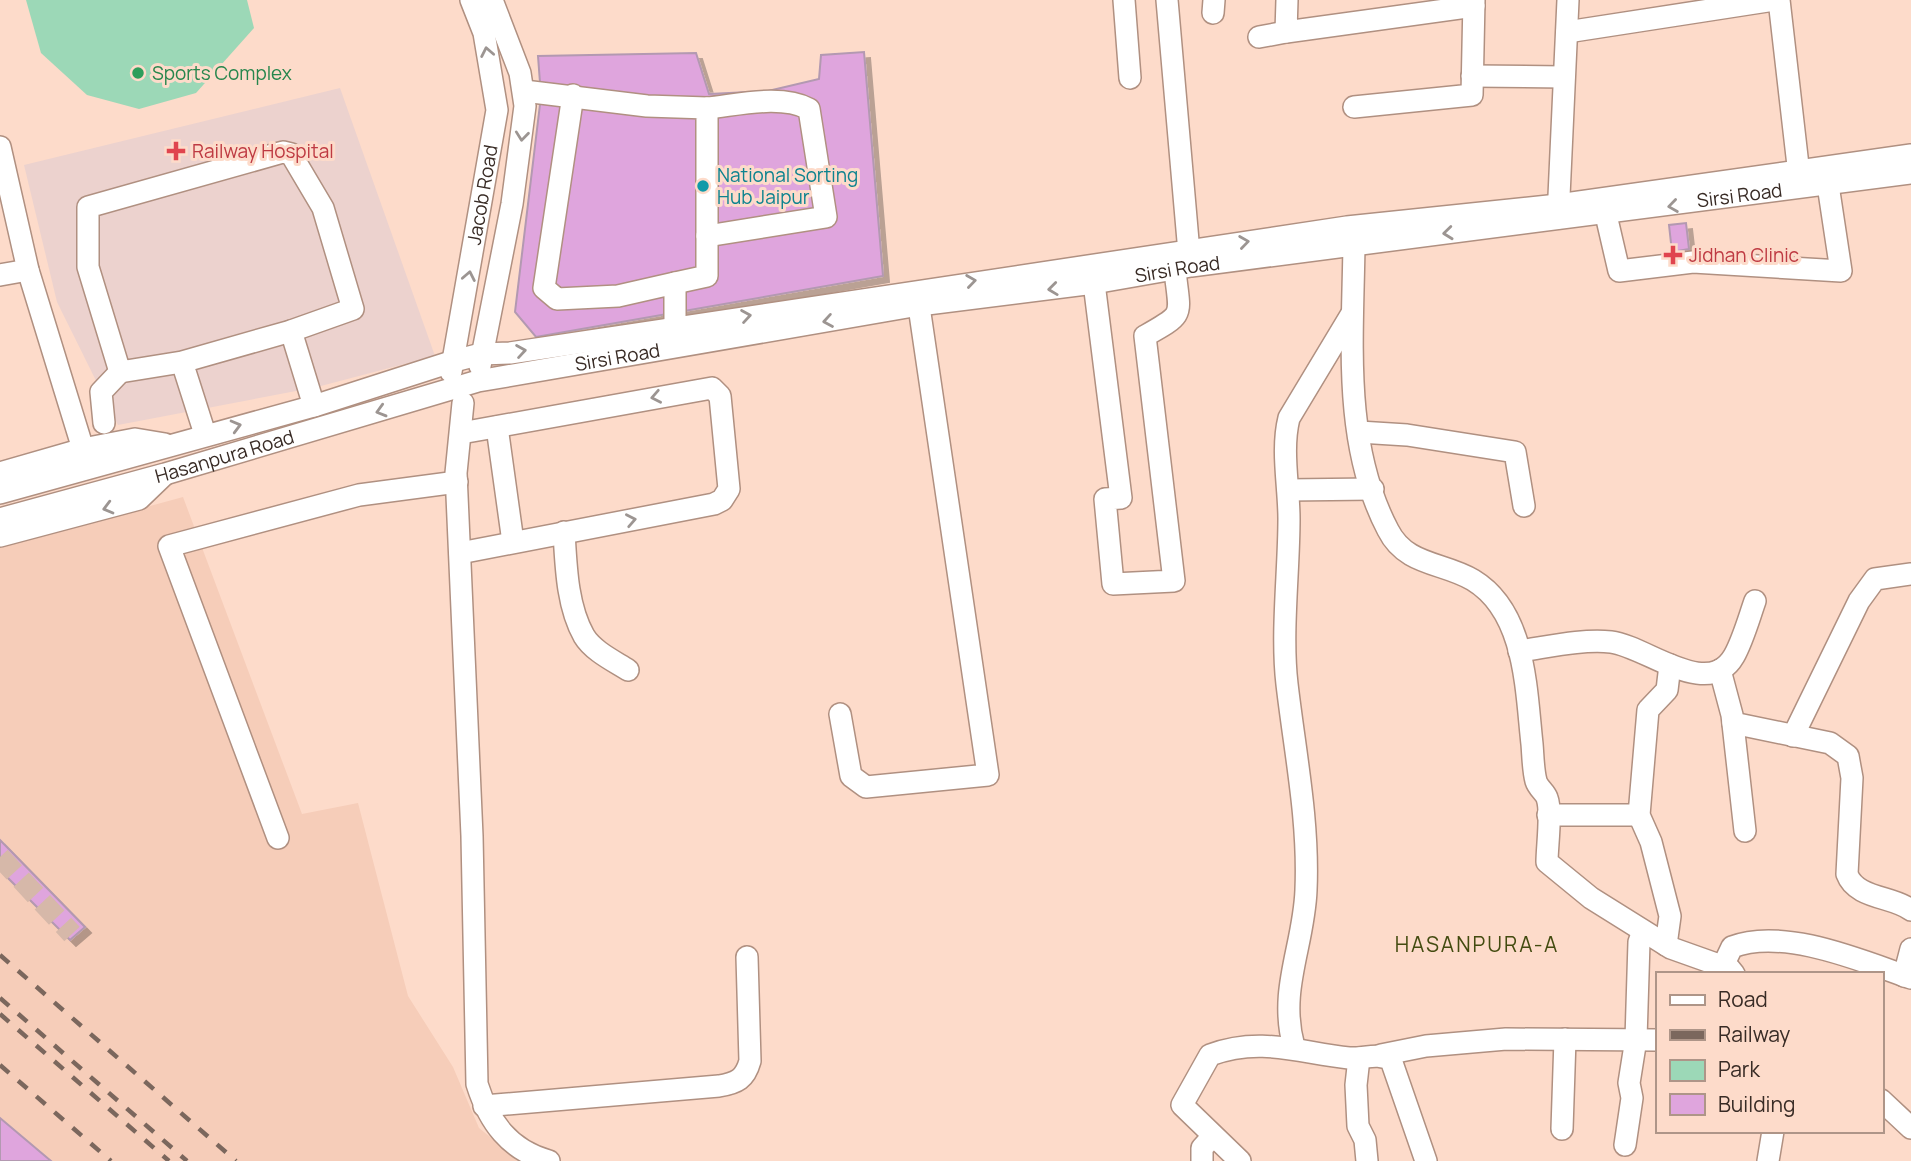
<svg xmlns="http://www.w3.org/2000/svg" width="1911" height="1161" font-family="Manrope,sans-serif">
	<style>
		.built { fill: #f6cdb9 }
		.medical { fill: #ecd2ce }
		.green { fill: #9cd8b7 }
		.building { fill: #dfa5dd; stroke: #b399b1; stroke-width: 2; filter: url(#shadow) }
		.lines { fill: none; stroke-linecap: round; stroke-linejoin: round }
		.minor-tunnel { stroke: #d6b8a9; stroke-width: 21; stroke-dasharray: 21 10; stroke-linecap: butt }
		.minor-casing { stroke: #b09081; stroke-width: 24 }
		.minor { stroke: #fff; stroke-width: 21 }
		.rail { stroke: #7b675d; stroke-width: 4.5; stroke-dasharray: 12 12; stroke-linecap: butt }
		.oneway { stroke: #9c9592 }
		.leisure-dot { fill: #2e9e5b; stroke: #fddbca; stroke-width: 2.5 }
		.health-dot { fill: #e0444e; stroke: #fddbca; stroke-width: 2.5 }
		.culture-dot { fill: #0f9aa8; stroke: #fddbca; stroke-width: 2.5 }
		.labels { text-anchor: middle; stroke-width: 6; stroke-linejoin: round; paint-order: stroke }
		.leisure-label { font-size: 19px; fill: #27864d; stroke: #fddbca; text-anchor: start }
		.health-label { font-size: 19px; fill: #be3a42; stroke: #fddbca; text-anchor: start }
		.culture-label { font-size: 19px; fill: #0d838f; stroke: #fddbca; text-anchor: start }
		.street-label { font-size: 19px; fill: #382b25; stroke: #fddbca }
		.neighbourhood-label { font-size: 21px; letter-spacing: 2px; fill: #434b10; stroke: #fddbca }
	</style>
	<defs>
		<filter id="shadow"><feDropShadow dx="6" dy="6" stdDeviation="0" flood-color="#0004"/></filter>
	</defs>
	<rect width="100%" height="100%" fill="#fddbca"/>
	<!-- built -->
	<path class="built" d="M183 497 302 814 358 803 408 996 453 1067 479 1128 520 1161H0V547Z"/>
	<!-- medical -->
	<path class="medical" d="M340 88 435 356 317 387 118 425 57 302 24 165Z"/>
	<!-- green -->
	<path class="green" d="M26 0H247L254 28 196 93 139 109 87 95 41 53Z"/>
	<!-- building -->
	<path class="building" d="M864 52 883 276 536 337 515 312 541 96 538 56 696 53 709 94 768 91 819 79 821 55Z
		M1686 223 1689 249 1672 252 1669 225Z
		M0 840 85 927 70 940 0 870Z
		M0 1118 51 1161H0Z"/>
	<g class="lines">
		<!-- minor-tunnel -->
		<path class="minor-tunnel" d="M0 857 72 934"/>
		<!-- minor casing -->
		<g class="minor-casing">
			<g id="minor">
				<path d="M1124 0 1130 78"/>
				<path d="M1167 0 1190 264"/>
				<path d="M1287 0 1286 32 1474 6"/>
				<path d="M1779 0 1800 183"/>
				<path d="M1213 13 1214 0"/>
				<path d="M1567 32 1774 0"/>
				<path d="M1259 37 1286 32"/>
				<path d="M1472 76 1564 77"/>
				<path d="M524 91 647 106 707 108V276L675 283"/>
				<path d="M573 95 544 288 557 299 618 296 675 283V327"/>
				<path d="M1354 107 1472 95 1474 0"/>
				<path d="M0 147 28 270 83 449"/>
				<path d="M1606 215 1619 271 1693 262 1841 271 1828 185"/>
				<path d="M1558 218 1568 0"/>
				<path d="M707 236 826 217 809 109C781 94 738 105 707 108"/>
				<path d="M1354 243C1353 337 1342 443 1388 530 1406 566 1443 562 1473 580 1526 612 1526 690 1532 744 1533 755 1533 770 1536 781 1538 788 1545 792 1547 798 1552 811 1547 847 1547 862L1591 898 1671 948 1730 969 1734 974"/>
				<path d="M0 275 28 270"/>
				<path d="M1094 283 1121 498 1105 499 1113 584 1174 581 1145 336C1186 313 1180 317 1175 271"/>
				<path d="M291 331 314 406"/>
				<path d="M182 362 120 372 88 267V207L283 152 291 154 323 208 353 309 291 331 182 362 205 434"/>
				<path d="M480 366 512 204 525 106 520 73 492 0"/>
				<path id="s1" d="M451 372 497 110 484 33 471 0"/>
				<path d="M463 403 456 473 472 836 477 1084C489 1122 509 1150 549 1161"/>
				<path d="M104 423 101 392 120 372"/>
				<path d="M497 427 513 542"/>
				<path d="M1359 432 1407 435 1515 452 1524 506"/>
				<path d="M0 473 83 449 135 439 165 444"/>
				<path d="M1288 490 1373 489"/>
				<path d="M0 493 314 406 454 361 481 354 510 353 1347 227 1558 205 1911 155"/>
				<path id="s2" d="M0 519 165 474 478 381 919 305 1094 283 1191 266 1911 173"/>
				<path d="M564 532C566 566 567 606 584 636 593 651 614 661 628 670"/>
				<path d="M0 536 139 499 164 475"/>
				<path d="M460 553 714 504 722 500 729 489 720 396 712 388 461 433"/>
				<path d="M1519 651C1548 647 1581 639 1611 642 1646 646 1708 701 1734 656 1743 640 1749 618 1755 601"/>
				<path d="M1720 670 1732 715 1745 831"/>
				<path d="M840 714 851 776 866 787 988 775 917 293"/>
				<path d="M1733 723 1830 743 1848 756 1852 778 1847 874C1856 899 1893 896 1911 910"/>
				<path d="M1793 736 1859 601 1875 579 1911 574"/>
				<path d="M1548 815H1639"/>
				<path d="M278 838 169 546 359 495 457 482"/>
				<path d="M1666 945 1670 916 1651 842 1639 815 1648 710 1667 690 1670 665"/>
				<path d="M1723 966 1732 947C1783 927 1862 961 1911 978"/>
				<path d="M1904 976 1911 949"/>
				<path d="M1294 1047C1278 990 1304 946 1306 890 1309 820 1295 753 1287 684 1281 633 1289 571 1289 519 1289 486 1281 450 1289 418L1351 315"/>
				<path d="M1381 1055 1426 1046 1506 1039 1657 1040"/>
				<path d="M1359 1058 1356 1085 1358 1126 1365 1140 1367 1161"/>
				<path d="M1881 1100 1911 1128"/>
				<path d="M484 1106 719 1086C737 1083 745 1079 750 1061L747 957"/>
				<path d="M1562 1129 1565 1039"/>
				<path d="M1625 1145 1632 1098 1629 1083 1636 1039 1639 942 1643 931"/>
				<path d="M1202 1161V1148L1213 1136"/>
				<path d="M1240 1161 1182 1105 1210 1055C1261 1036 1300 1053 1349 1058 1365 1059 1377 1052 1391 1060L1426 1161"/>
				<path d="M1768 1161 1773 1131"/>
			</g>
		</g>
		<!-- minor -->
		<use href="#minor" class="minor"/>
		<!-- rail -->
		<path class="rail" d="M0 955 236 1161
			M0 998 187 1161
			M0 1014 169 1161
			M0 1065 111 1161"/>
	</g>
	<!-- one-way arrows -->
	<defs><path id="oneway-chevron" d="M-2-3.5L2.5 0L-2 3.5" fill="none" stroke-width="1.6" stroke-linecap="round" stroke-linejoin="round" transform="scale(1.75)"/></defs>
	<g class="oneway">
		<use href="#oneway-chevron" transform="translate(487 52) rotate(-101)"/>
		<use href="#oneway-chevron" transform="translate(522 136) rotate(96)"/>
		<use href="#oneway-chevron" transform="translate(1673 206) rotate(172)"/>
		<use href="#oneway-chevron" transform="translate(1448 233) rotate(174)"/>
		<use href="#oneway-chevron" transform="translate(1244 242) rotate(-8)"/>
		<use href="#oneway-chevron" transform="translate(469 276) rotate(-79)"/>
		<use href="#oneway-chevron" transform="translate(971 281) rotate(-8)"/>
		<use href="#oneway-chevron" transform="translate(1053 289) rotate(173)"/>
		<use href="#oneway-chevron" transform="translate(746 316) rotate(-9)"/>
		<use href="#oneway-chevron" transform="translate(828 321) rotate(170)"/>
		<use href="#oneway-chevron" transform="translate(521 351) rotate(-9)"/>
		<use href="#oneway-chevron" transform="translate(656 397) rotate(169)"/>
		<use href="#oneway-chevron" transform="translate(381 411) rotate(164)"/>
		<use href="#oneway-chevron" transform="translate(236 426) rotate(-15)"/>
		<use href="#oneway-chevron" transform="translate(108 508) rotate(165)"/>
		<use href="#oneway-chevron" transform="translate(631 520) rotate(-11)"/>
	</g>
	<!-- markers -->
	<circle class="leisure-dot" cx="138" cy="73" r="7"/>
	<g class="health-dot">
		<path d="M172.5 140.5h7v7h7v7h-7v7h-7v-7h-7v-7h7z"/>
		<path d="M1669.5 244.5h7v7h7v7h-7v7h-7v-7h-7v-7h7z"/>
	</g>
	<circle class="culture-dot" cx="703" cy="186" r="7"/>
	<g class="labels">
		<!-- leisure labels -->
		<g class="leisure-label">
			<text x="152" y="80">Sports Complex</text>
		</g>
		<!-- health labels -->
		<g class="health-label">
			<text x="192" y="158">Railway Hospital</text>
			<text x="1689" y="262">Jidhan Clinic</text>
		</g>
		<!-- culture labels -->
		<g class="culture-label">
			<text x="717" y="182">National Sorting<tspan x="717" dy="22">Hub Jaipur</tspan></text>
		</g>
		<!-- street labels -->
		<g class="street-label">
			<text dy="7" stroke="none"><textPath href="#s1" startOffset="180">Jacob Road</textPath></text>
			<text dy="7" stroke="none"><textPath href="#s2" startOffset="1773">Sirsi Road</textPath></text>
			<text dy="7" stroke="none"><textPath href="#s2" startOffset="1206">Sirsi Road</textPath></text>
			<text dy="7" stroke="none"><textPath href="#s2" startOffset="639">Sirsi Road</textPath></text>
			<text dy="7" stroke="none"><textPath href="#s2" startOffset="233">Hasanpura Road</textPath></text>
		</g>
		<!-- neighbourhood labels -->
		<g class="neighbourhood-label">
			<text x="1477" y="952">HASANPURA-A</text>
		</g>
	</g>
	<!-- legend -->
	<rect x="1656" y="972" width="228" height="161" fill="#fddbca" stroke="#ae9588" stroke-width="2"/>
	<rect x="1670" y="995" width="35" height="10" fill="#ffffff" stroke="#ae9588" stroke-width="2"/>
	<text x="1718" y="1007" font-size="21" fill="#382b25">Road</text>
	<rect x="1670" y="1030" width="35" height="10" fill="#7b675d" stroke="#ae9588" stroke-width="2"/>
	<text x="1718" y="1042" font-size="21" fill="#382b25">Railway</text>
	<rect x="1670" y="1060" width="35" height="21" fill="#9cd8b7" stroke="#ae9588" stroke-width="2"/>
	<text x="1718" y="1077" font-size="21" fill="#382b25">Park</text>
	<rect x="1670" y="1094" width="35" height="21" fill="#dfa5dd" stroke="#ae9588" stroke-width="2"/>
	<text x="1718" y="1112" font-size="21" fill="#382b25">Building</text>
</svg>
